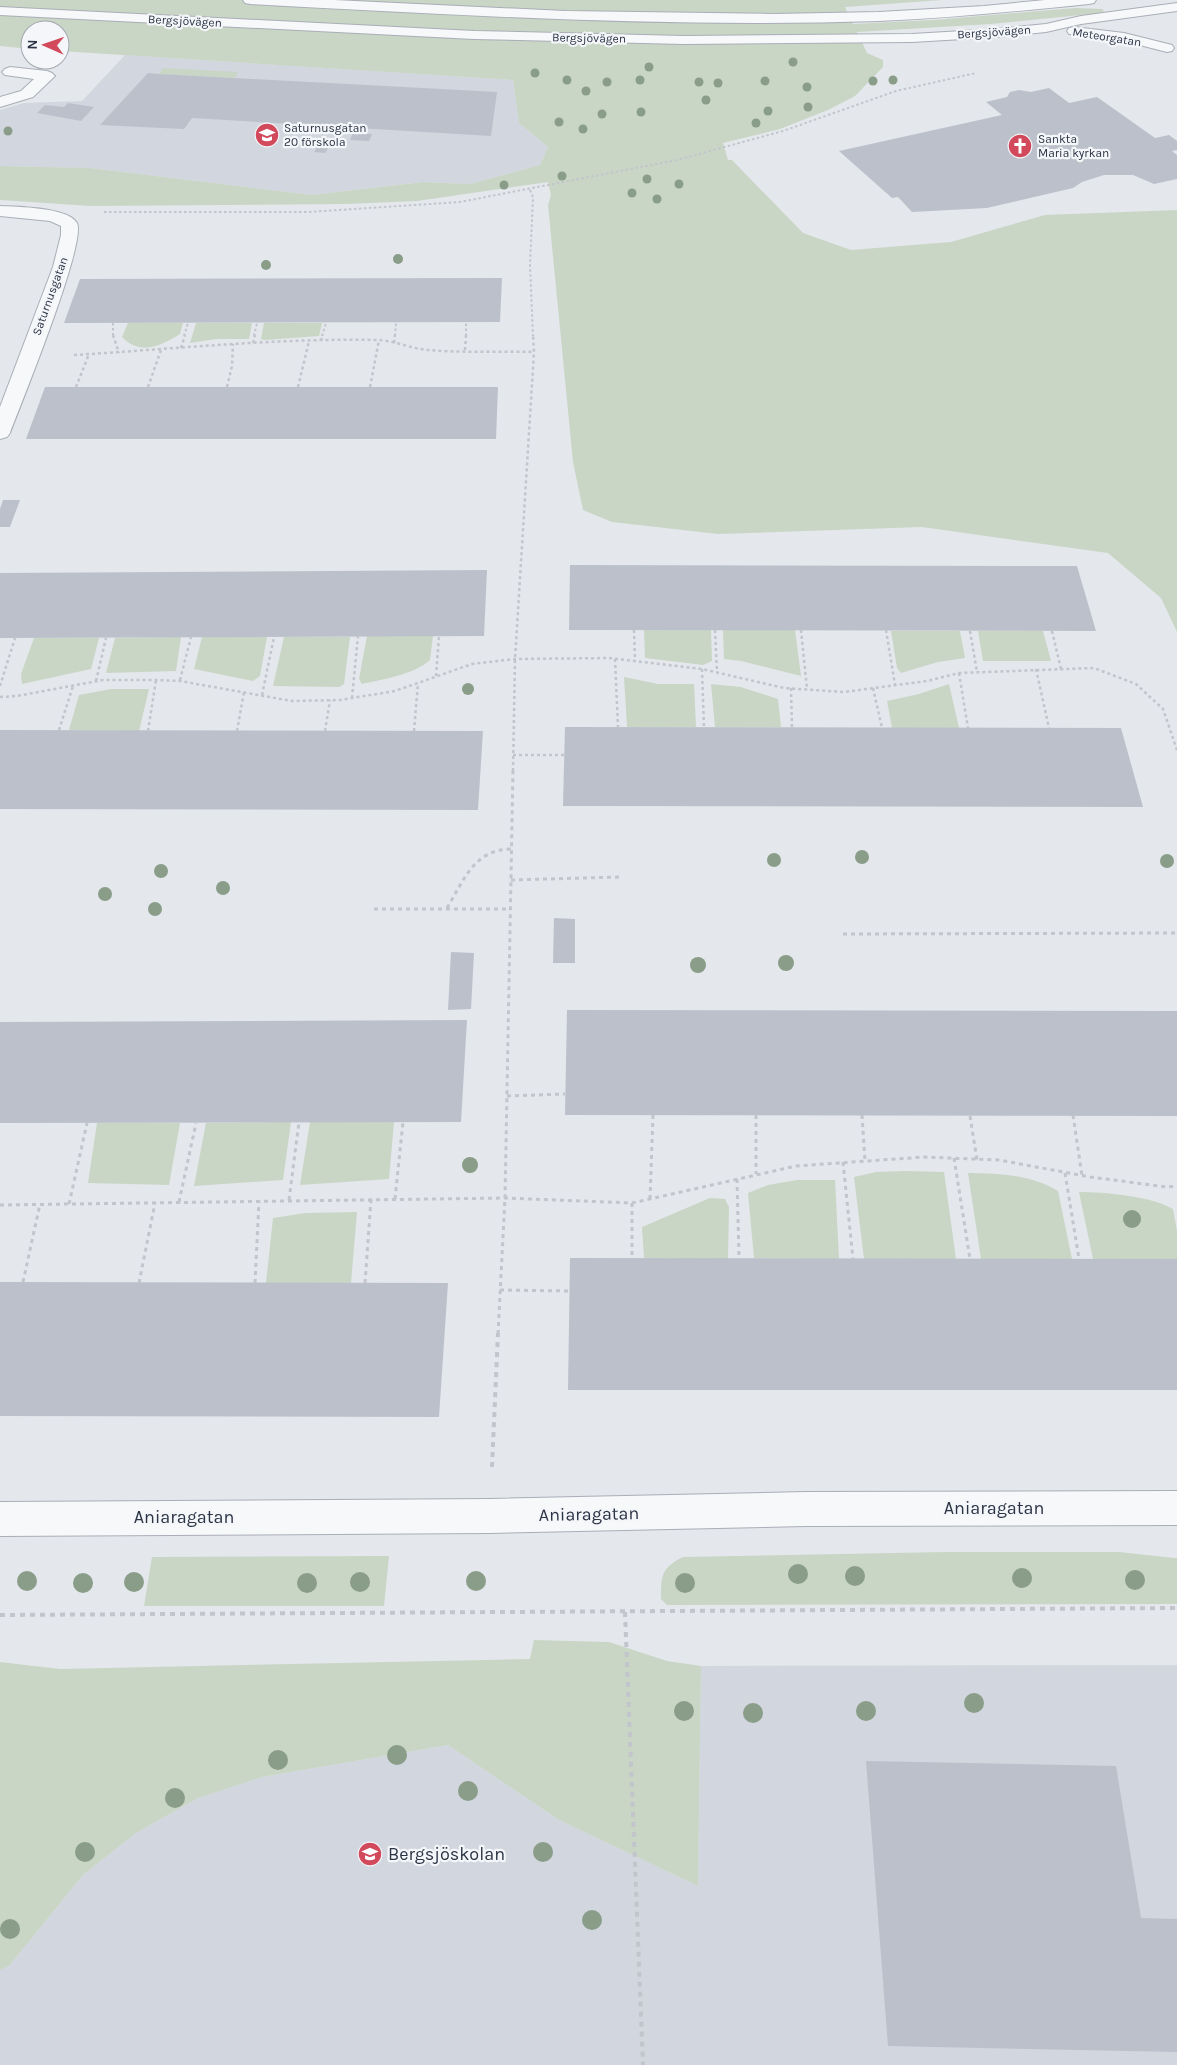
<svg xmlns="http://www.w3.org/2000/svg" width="1177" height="2065" font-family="Karla,sans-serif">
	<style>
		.built { fill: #d2d6de }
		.green { fill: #c9d6c5 }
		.building { fill: #bbc0ca }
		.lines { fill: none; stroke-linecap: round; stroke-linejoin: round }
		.minor-casing { stroke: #a9aeb7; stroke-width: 2 }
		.path-far3 { stroke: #c2c5cb; stroke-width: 2; stroke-dasharray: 2.5 2.5; stroke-linecap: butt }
		.path-far2 { stroke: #c2c5cb; stroke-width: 2.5; stroke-dasharray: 3 3; stroke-linecap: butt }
		.path-far1 { stroke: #c2c5cb; stroke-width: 3; stroke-dasharray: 4 4; stroke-linecap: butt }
		.path { stroke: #c2c5cb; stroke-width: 4; stroke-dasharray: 5 5; stroke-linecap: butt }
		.minor { fill: #f7f8fa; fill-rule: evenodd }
		.tree { fill: #899d89 }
		.labels { text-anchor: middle; stroke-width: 4.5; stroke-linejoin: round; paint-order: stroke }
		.far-street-label { font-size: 12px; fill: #2b3445; stroke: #f4f6f9 }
		.far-poi-label { font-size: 12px; fill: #2b3445; stroke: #f4f6f9; text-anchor: start }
		.near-street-label { font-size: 18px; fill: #2b3445; stroke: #f4f6f9 }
		.near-poi-label { font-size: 18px; fill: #2b3445; stroke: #f4f6f9; text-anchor: start }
	</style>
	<rect width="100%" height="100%" fill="#e4e7ec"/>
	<!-- built -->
	<path class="built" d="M125 55 513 80 519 123 548 147 540 165 470 184 423 182 312 195 90 168 0 166V110L24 103 82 101Z
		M1177 1665V2065H0V1970L9 1966 83 1875 136 1833 198 1798 262 1777 448 1745 559 1820 698 1886 701 1666Z"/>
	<!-- green -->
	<path class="green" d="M0 0H942L845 7 853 24 933 20 1075 8 1102 9 1104 11 1101 13 991 24 857 32 867 53 883 60V67L855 96 828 110 780 129 723 143 728 160H732L803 233 851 250 951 242 1045 215 1177 210V632L1161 598 1108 553 922 527 718 534 612 522 583 510 573 462 548 205 551 195 548 182 417 201 345 204 91 206 0 200V166L90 168 312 195 423 182 470 184 540 165 548 147 519 123 513 80 60 51V30H30V49L0 46Z
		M163 68 238 72 235 78 159 74Z
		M128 323H183L180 334C160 346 141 356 122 337Z
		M196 323H252L249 339H216L190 343Z
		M264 323H322L319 336 265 340 261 339Z
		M644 630H711L712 661 703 665 645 658Z
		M723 630H795L801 676 741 661 724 659Z
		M891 631H960L965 658 938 662 901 673 897 668Z
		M978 631H1043L1051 661H983Z
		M367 636H433L430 660C413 675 383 679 362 684L359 679Z
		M181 637 176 671 106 673 115 638Z
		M202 637H267L260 676 253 681 194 669Z
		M284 637H350L344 684 339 687 273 686Z
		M34 638H99L91 669 22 684 21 674Z
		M624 677 658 684H694L696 727H627Z
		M711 684 741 687 778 699 781 727H715Z
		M949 684 959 728H892L887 701 919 694Z
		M111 689H149L139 731 69 730 79 695Z
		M291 1122 283 1180 194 1186 206 1123Z
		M310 1122H394L389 1179 300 1185Z
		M97 1123H180L169 1185 88 1183Z
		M905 1171 944 1172 956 1259H864L854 1177 876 1172Z
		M968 1173C998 1173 1032 1175 1058 1191L1072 1259H981Z
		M797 1180H835L839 1259 754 1258 748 1193 768 1185Z
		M1079 1192C1104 1192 1151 1196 1173 1209L1177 1231V1259H1093Z
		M710 1198 725 1199 729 1207 728 1259 644 1258 642 1227Z
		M357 1212 351 1283H266L273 1218 305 1213Z
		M946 1552H1119L1174 1558H1177V1604L667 1605 661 1599C661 1576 661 1568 683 1557Z
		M389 1556 384 1606H144L152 1557Z
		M534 1640 609 1642 667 1661 701 1666 698 1886 559 1820 448 1745 262 1777 198 1798 136 1833 83 1875 9 1966 0 1970V1662L60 1669 530 1659Z"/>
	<!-- building -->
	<path class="building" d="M148 73 159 74 497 92 491 136 192 118 184 129 100 125Z
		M1049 88 1069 103 1097 97 1155 138 1169 135 1177 141V150L1172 151 1177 155V179L1154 184 1133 175H1104L1082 182 1073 188 987 208 912 212 898 197 892 198 839 151 1002 115 986 102 1007 97 1010 92 1019 90 1031 92Z
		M68 103 94 107 81 121 37 113 45 105 64 107Z
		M353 133 372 134 369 141 350 140Z
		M319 144 330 146 325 153 314 152Z
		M502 278 500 322 64 323 80 279Z
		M45 387H498L496 439H26Z
		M3 500H20L10 527H0V509Z
		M570 565 1077 566 1096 631 569 630Z
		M487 570 484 636 0 638V573Z
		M565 727 1121 728 1143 807 563 806Z
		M0 730 483 731 478 810 0 809Z
		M554 918 575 919V963H553Z
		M451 952 474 953 471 1009 448 1010Z
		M567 1010 1177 1011V1116L565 1115Z
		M467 1020 461 1122 0 1123V1022Z
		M570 1258 1177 1259V1390H568Z
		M0 1282 448 1283 439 1417 0 1416Z
		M866 1761 1116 1766 1141 1918 1177 1919V2052L888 2046Z"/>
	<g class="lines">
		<!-- minor casing -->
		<g class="minor-casing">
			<path id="minor" d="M243 0H334L565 11 774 14 879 12 984 6 1045 0H1096L1094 3 1089 4C1019 11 949 18 879 21 669 28 459 15 250 4L245 3Z
				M1177 3V11L1081 24 1046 32 997 37 912 42 684 44 474 39 0 15V7L474 31 684 36 912 34 997 29 1046 24 1081 16Z
				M1074 27 1124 33 1172 45 1174 48 1172 51 1167 52 1124 41 1069 34 1067 31 1069 28Z
				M10 67 47 71 52 73 55 76 33 97 0 107V97L21 91 34 79 5 75 2 72 5 69Z
				M0 206C17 207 68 207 77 223 87 242 21 404 10 433L7 437 0 439V407L53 267 61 235V226L50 221 0 216Z
				M1177 1491V1525L806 1526 490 1533 0 1536V1502L490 1499 806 1492Z"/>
		</g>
		<!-- path-far3 -->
		<path class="path-far3" d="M530 190 533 197 530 265 533 336
			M104 212H308L460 202 677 160 783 131 896 91 976 73
			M113 323V336
			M184 336 188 323
			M254 336 257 323
			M322 336 326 323
			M395 336 396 323
			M466 336V322"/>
		<!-- path-far2 -->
		<path class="path-far2" d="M113 335 119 353
			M321 341 323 335
			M253 343 255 335
			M394 343 395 335
			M181 348 185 335
			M465 350 466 335
			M74 355C175 349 275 338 376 340 394 340 411 349 428 350 463 353 499 351 534 352
			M76 387 89 354
			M148 387 161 350
			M227 387 232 366 233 344
			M298 387 309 341
			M370 387 379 340
			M634 630 635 661
			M715 630 717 672
			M801 630 807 689
			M886 630 895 685
			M970 631 977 672
			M1052 631 1061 669
			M615 659 618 727
			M702 669 704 728
			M1036 669 1049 728
			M959 673 968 728
			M436 676 439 636
			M180 680 191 637
			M96 681 106 638
			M0 686 15 638
			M791 688 792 728
			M873 688 882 728
			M262 695 274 637
			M0 697 17 696 103 680H156L180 681 292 701 340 700 395 691 472 664 515 659 609 658 702 669 784 688 844 692 927 681 959 673 1094 668 1136 684 1163 709 1177 750
			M352 698 358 636
			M59 730 73 686
			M148 731 156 680
			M237 731 244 692
			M325 731 330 700
			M414 731 418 683
			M513 755H565
			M513 771 515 659 534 352 533 335"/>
		<!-- path-far1 -->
		<path class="path-far1" d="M511 880 620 877
			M447 908C464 880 474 849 512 849
			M374 909H510
			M843 934 1177 933
			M507 1096 565 1094
			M756 1115V1174
			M862 1115 865 1161
			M1073 1115 1082 1176
			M970 1116 977 1160
			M954 1158 970 1259
			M843 1162 853 1259
			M1065 1173 1079 1259
			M737 1179 739 1258
			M395 1199 403 1122
			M650 1199 653 1115
			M289 1200 299 1122
			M179 1202 196 1123
			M632 1203V1258
			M69 1204 87 1123
			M0 1205 505 1198 632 1203 796 1166 924 1157 999 1160 1090 1177 1167 1187 1177 1186
			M23 1282 40 1204
			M139 1283 155 1203
			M255 1283 259 1201
			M365 1283 371 1199
			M500 1290 569 1291
			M498 1334 505 1198 513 769"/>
		<!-- path -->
		<path class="path" d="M492 1467 498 1333
			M625 1612 643 2065
			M0 1615 1177 1608"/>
		<!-- minor -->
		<use href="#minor" class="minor"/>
	</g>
	<!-- trees -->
	<g class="tree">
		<circle cx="793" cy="62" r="4.5"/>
		<circle cx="649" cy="67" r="4.5"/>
		<circle cx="535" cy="73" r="4.5"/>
		<circle cx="567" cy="80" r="4.5"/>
		<circle cx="640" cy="80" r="4.5"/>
		<circle cx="893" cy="80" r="4.5"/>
		<circle cx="765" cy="81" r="4.5"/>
		<circle cx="873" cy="81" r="4.5"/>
		<circle cx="607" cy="82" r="4.5"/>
		<circle cx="699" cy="82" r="4.5"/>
		<circle cx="718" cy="83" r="4.5"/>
		<circle cx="807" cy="87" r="4.5"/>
		<circle cx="586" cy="91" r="4.5"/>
		<circle cx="706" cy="100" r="4.5"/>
		<circle cx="808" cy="107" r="4.5"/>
		<circle cx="768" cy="111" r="4.5"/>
		<circle cx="641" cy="112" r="4.5"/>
		<circle cx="602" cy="114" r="4.5"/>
		<circle cx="559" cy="122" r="4.5"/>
		<circle cx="756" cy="123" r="4.5"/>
		<circle cx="583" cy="129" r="4.5"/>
		<circle cx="8" cy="131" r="4.5"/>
		<circle cx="562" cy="176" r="4.5"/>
		<circle cx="647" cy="179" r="4.5"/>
		<circle cx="679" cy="184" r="4.5"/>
		<circle cx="504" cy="185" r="4.5"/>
		<circle cx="632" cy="193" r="4.5"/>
		<circle cx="657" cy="199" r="4.5"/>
		<circle cx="398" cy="259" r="5"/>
		<circle cx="266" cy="265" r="5"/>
		<circle cx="468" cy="689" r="6"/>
		<circle cx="862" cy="857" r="7"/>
		<circle cx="774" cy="860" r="7"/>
		<circle cx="1167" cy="861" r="7"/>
		<circle cx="161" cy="871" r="7"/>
		<circle cx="223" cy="888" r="7"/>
		<circle cx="105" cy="894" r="7"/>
		<circle cx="155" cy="909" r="7"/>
		<circle cx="786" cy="963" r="8"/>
		<circle cx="698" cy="965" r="8"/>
		<circle cx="470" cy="1165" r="8"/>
		<circle cx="1132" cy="1219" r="9"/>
		<circle cx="798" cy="1574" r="10"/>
		<circle cx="855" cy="1576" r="10"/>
		<circle cx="1022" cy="1578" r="10"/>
		<circle cx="1135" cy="1580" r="10"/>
		<circle cx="27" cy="1581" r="10"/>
		<circle cx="476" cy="1581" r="10"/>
		<circle cx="134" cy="1582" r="10"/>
		<circle cx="360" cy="1582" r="10"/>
		<circle cx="83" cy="1583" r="10"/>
		<circle cx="307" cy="1583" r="10"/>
		<circle cx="685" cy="1583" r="10"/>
		<circle cx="974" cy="1703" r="10"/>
		<circle cx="684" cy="1711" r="10"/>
		<circle cx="866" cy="1711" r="10"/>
		<circle cx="753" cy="1713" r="10"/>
		<circle cx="397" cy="1755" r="10"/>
		<circle cx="278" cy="1760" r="10"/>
		<circle cx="468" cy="1791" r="10"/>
		<circle cx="175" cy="1798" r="10"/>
		<circle cx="85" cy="1852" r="10"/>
		<circle cx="543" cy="1852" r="10"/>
		<circle cx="592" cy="1920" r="10"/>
		<circle cx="10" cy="1929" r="10"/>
	</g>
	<!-- icons -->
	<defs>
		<g id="school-disc" transform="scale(1.25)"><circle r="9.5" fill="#d1495b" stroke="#f4f6f9"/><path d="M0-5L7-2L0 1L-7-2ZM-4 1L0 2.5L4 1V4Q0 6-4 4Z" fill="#fff"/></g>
		<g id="church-disc" transform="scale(1.25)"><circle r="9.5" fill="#d1495b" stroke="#f4f6f9"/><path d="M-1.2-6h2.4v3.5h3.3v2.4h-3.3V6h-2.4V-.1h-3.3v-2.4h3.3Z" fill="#fff"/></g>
	</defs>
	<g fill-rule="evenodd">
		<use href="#school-disc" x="267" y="135"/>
		<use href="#church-disc" x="1020" y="146"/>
		<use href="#school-disc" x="370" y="1854"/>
	</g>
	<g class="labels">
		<!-- far-street labels -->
		<g class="far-street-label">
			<text transform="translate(185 21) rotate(3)" y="4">Bergsjövägen</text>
			<text transform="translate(994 32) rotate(-4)" y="4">Bergsjövägen</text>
			<text transform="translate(1107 37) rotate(9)" y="4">Meteorgatan</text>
			<text transform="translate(589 38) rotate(1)" y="4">Bergsjövägen</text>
			<text transform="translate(50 296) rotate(-70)" y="4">Saturnusgatan</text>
		</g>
		<!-- far-poi labels -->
		<g class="far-poi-label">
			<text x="284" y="132">Saturnusgatan<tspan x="284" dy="14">20 förskola</tspan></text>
			<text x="1038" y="143">Sankta<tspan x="1038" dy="14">Maria kyrkan</tspan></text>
		</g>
		<!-- near-street labels -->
		<g class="near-street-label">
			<text x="994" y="1514">Aniaragatan</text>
			<text transform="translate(589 1514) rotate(-1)" y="6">Aniaragatan</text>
			<text x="184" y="1523">Aniaragatan</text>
		</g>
		<!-- near-poi labels -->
		<g class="near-poi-label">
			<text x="388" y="1860">Bergsjöskolan</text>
		</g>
	</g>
	<!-- north arrow -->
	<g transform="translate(45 45) rotate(272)"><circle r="24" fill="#f4f6f9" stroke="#a4a8b1"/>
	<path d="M0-4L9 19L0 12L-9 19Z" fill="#d1495b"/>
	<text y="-8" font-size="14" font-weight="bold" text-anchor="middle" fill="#2b3445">N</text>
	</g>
</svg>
